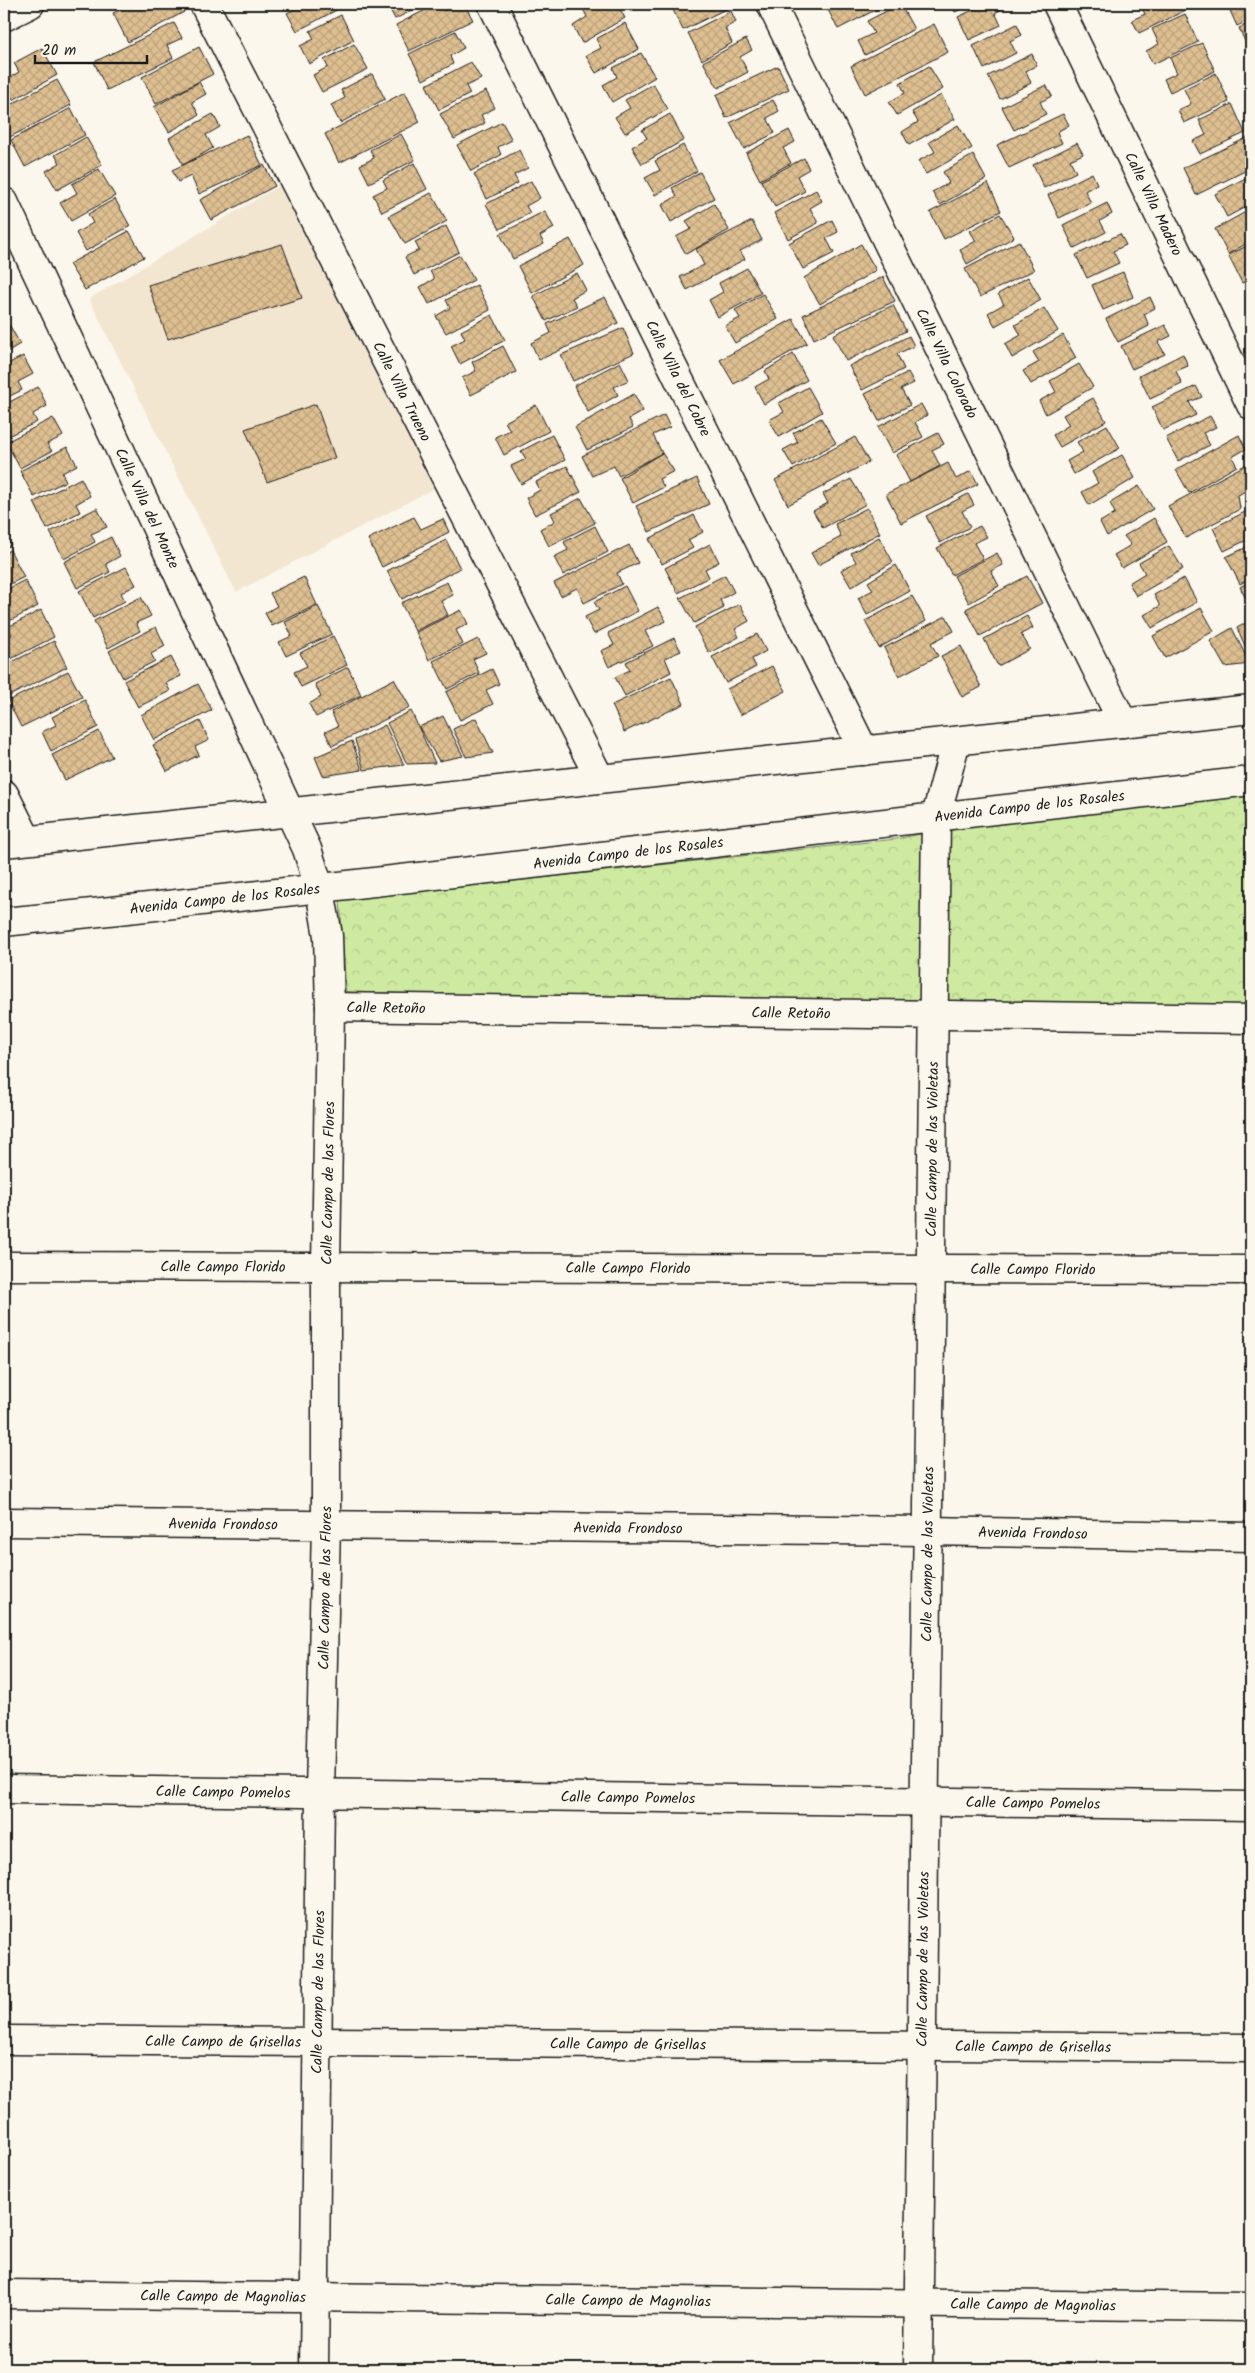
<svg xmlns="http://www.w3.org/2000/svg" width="1255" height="2373" font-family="Kalam,sans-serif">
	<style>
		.built { fill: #f2e6d1 }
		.park { fill: url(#park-crowns); stroke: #75835e }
		.building { fill: url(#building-cross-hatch); stroke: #1c1c1c }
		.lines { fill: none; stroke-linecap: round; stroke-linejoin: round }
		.minor-casing { stroke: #1c1c1c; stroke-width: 31 }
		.minor { stroke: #fbf7ec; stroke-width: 28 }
		.labels { text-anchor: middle; stroke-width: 5; stroke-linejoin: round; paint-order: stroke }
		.street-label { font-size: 15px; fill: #1c1c1c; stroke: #fbf7ec }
	</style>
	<defs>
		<pattern id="park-crowns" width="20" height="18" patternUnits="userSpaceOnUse" patternTransform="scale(1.25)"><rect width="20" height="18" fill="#ceeaa1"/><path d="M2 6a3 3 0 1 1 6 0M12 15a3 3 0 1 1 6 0" fill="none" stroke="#b0c88a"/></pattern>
		<pattern id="building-cross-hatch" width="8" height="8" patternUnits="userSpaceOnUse" patternTransform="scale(1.25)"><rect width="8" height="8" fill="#debf91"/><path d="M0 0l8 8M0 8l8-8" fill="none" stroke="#bea47c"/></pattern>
	</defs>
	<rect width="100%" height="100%" fill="#fbf7ec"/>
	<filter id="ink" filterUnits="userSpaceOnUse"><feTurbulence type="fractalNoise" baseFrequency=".02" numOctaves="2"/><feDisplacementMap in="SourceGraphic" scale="10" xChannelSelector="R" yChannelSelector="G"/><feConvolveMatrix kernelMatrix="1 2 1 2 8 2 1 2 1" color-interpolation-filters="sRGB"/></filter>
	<g filter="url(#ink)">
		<!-- built -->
		<path class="built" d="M287 181 443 484 236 592 89 299Z"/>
		<!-- park -->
		<path class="park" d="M1251 796V1007L919 1006 346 992 340 900 896 839 960 826Z"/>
		<!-- building -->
		<path class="building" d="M131 4H180L184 12 128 42 113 13Z
			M301 4H340L342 7 297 31 287 13 302 6Z
			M387 4H425L395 19Z
			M437 4H440L444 11 464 4 473 20 409 51 396 25Z
			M564 4H582L568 11Z
			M592 4H617L625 18 582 43 573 26 587 17 583 9Z
			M670 4H736L683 30Z
			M825 4H887L838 29Z
			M900 4 914 29 865 55 858 41 874 33 867 21Z
			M951 4H974L955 12Z
			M986 4H1006L1007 6 995 13 1001 25 969 40 958 17Z
			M1140 4H1180L1184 11 1139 33 1132 20 1145 14Z
			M1227 4H1251V19L1237 26Z
			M731 11 736 22 725 28 732 43 702 60 688 33Z
			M1185 14 1198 42 1153 64 1146 51 1159 44 1152 29Z
			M341 15 354 40 309 64 300 46 314 39 310 31Z
			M1251 22V55L1239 28Z
			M174 23 182 38 167 45 173 58 107 90 94 62Z
			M625 23 639 49 596 73 586 56 601 48 596 39Z
			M934 24 948 52 865 94 851 66Z
			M1017 24 1022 35 1010 41 1016 53 984 69 973 46Z
			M455 31 464 48 450 56 453 64 423 80 409 54Z
			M746 39 752 50 740 57 748 72 718 88 703 62Z
			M1202 43 1215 71 1170 92 1164 79 1177 73 1170 58Z
			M354 44 368 69 322 92 313 75 328 67 324 60Z
			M199 47 213 74 156 104 142 77Z
			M42 48 57 75 13 100 4 81 19 72 14 63Z
			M641 53 655 77 612 102 603 85 617 77 613 68Z
			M1032 54 1037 65 1026 71 1031 83 1000 99 988 76Z
			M471 62 481 79 466 86 470 94 439 110 426 85Z
			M778 66 789 89 726 118 716 95Z
			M929 66 943 89 897 115 889 102 905 93 900 83Z
			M1216 73 1229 102 1184 123 1178 110 1191 104 1184 89Z
			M372 74 385 99 340 123 331 105 345 98 341 90Z
			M57 80 71 105 10 137 4 126V108Z
			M199 82 206 94 192 102 199 115 169 132 154 107Z
			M653 84 668 109 625 133 615 117 630 108 625 100Z
			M1046 85 1052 96 1040 102 1046 114 1014 130 1002 107Z
			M486 91 495 108 481 115 485 123 454 139 440 114Z
			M405 92 420 122 339 163 325 134Z
			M941 95 955 119 909 145 902 132 918 122 912 112Z
			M773 100 779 111 767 118 775 133 744 149 730 123Z
			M1232 104 1245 133 1200 154 1193 141 1206 135 1199 120Z
			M71 108 85 135 25 167 11 140Z
			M213 114 220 127 206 135 213 148 183 165 169 138Z
			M670 114 684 140 642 164 632 147 647 138 642 130Z
			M1063 114 1069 125 1057 132 1062 143 1009 168 997 145Z
			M502 122 512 140 498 147 501 155 471 171 457 145Z
			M958 125 972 148 926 174 918 161 935 152 929 142Z
			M789 130 795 142 783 148 791 163 760 180 746 153Z
			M401 134 415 160 369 183 360 165 374 158 370 150Z
			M247 135 262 165 199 194 191 176 178 182 172 170Z
			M1251 136V168L1196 195 1183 168Z
			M86 137 102 165 57 190 46 171 60 163 55 155Z
			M1077 143 1083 154 1070 160 1076 172 1044 188 1033 165Z
			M683 145 697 171 655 195 645 178 660 170 655 161Z
			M519 150 528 168 514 175 518 183 487 199 474 174Z
			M973 155 986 179 940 205 932 192 949 183 943 172Z
			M804 158 809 169 797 176 805 191 775 207 761 181Z
			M414 163 427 189 382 212 373 195 387 188 383 180Z
			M264 165 275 186 211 220 200 200Z
			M99 169 115 196 71 221 60 203 77 193 72 184Z
			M700 172 714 198 671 222 662 205 677 196 672 188Z
			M1092 173 1097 184 1085 191 1091 203 1059 218 1048 195Z
			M1251 175V204L1227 217 1215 194Z
			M531 181 540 198 526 206 530 213 500 229 486 204Z
			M988 183 1001 211 944 239 930 212Z
			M816 190 822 201 810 208 818 223 788 239 774 213Z
			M431 193 447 221 405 244 389 216Z
			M115 199 130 226 86 251 76 233 93 223 88 214Z
			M1107 203 1112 214 1100 221 1106 232 1074 248 1063 225Z
			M714 204 729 230 686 254 676 237 691 229 686 221Z
			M1251 209V241L1228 254 1215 229Z
			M545 211 554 228 540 236 544 244 513 259 500 234Z
			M1000 214 1014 237 967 264 960 250 976 241 970 231Z
			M832 220 838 232 826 238 834 253 803 269 789 243Z
			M752 221 762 240 740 251 745 259 687 290 680 277 704 265 696 249Z
			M446 226 459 252 414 275 405 257 419 250 415 242Z
			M129 231 144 257 85 290 69 264Z
			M1120 234 1126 245 1113 251 1119 263 1087 278 1076 255Z
			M570 239 584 265 532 293 518 266Z
			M1019 241 1034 270 980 297 965 269Z
			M282 244 302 298 168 339 148 285Z
			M861 244 876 270 820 304 804 278Z
			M1251 244V279L1242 283 1228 255Z
			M460 255 474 280 429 304 420 287 434 279 430 271Z
			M747 268 761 293 718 317 709 300 723 292 719 283Z
			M1123 272 1133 297 1103 310 1092 285Z
			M577 273 586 290 572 298 577 306 546 321 533 296Z
			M883 277 895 301 814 339 803 315Z
			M1028 277 1041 300 995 326 988 313 1004 304 998 294Z
			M1251 280V295L1245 283Z
			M477 285 490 310 446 333 436 316 450 308 446 300Z
			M763 294 778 319 735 343 725 326 740 318 735 310Z
			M605 297 618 323 539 360 531 343 551 333 547 324Z
			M1150 297 1155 308 1144 314 1149 326 1118 342 1106 319Z
			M893 305 906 331 846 361 833 335Z
			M1044 308 1058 331 1012 358 1005 344 1021 335 1015 325Z
			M492 315 505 340 460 364 451 346 465 339 461 331Z
			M793 319 807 343 734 384 720 360Z
			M1165 325 1171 336 1158 342 1165 354 1132 369 1121 346Z
			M10 326 20 344 5 353 9 360 4 363V330Z
			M623 328 634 353 573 381 561 355Z
			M1063 335 1076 358 1031 384 1023 371 1039 362 1033 352Z
			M909 336 914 346 897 354 904 369 862 390 849 366Z
			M503 346 516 372 471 395 462 378 476 371 472 362Z
			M793 354 807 380 764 404 755 387 769 379 765 371Z
			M1183 354 1188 366 1176 371 1182 384 1150 399 1139 376Z
			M23 356 33 374 18 382 22 390 4 399V366Z
			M620 362 629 380 614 387 618 395 588 412 574 386Z
			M1079 364 1093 387 1046 414 1039 401 1056 392 1050 381Z
			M908 372 914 383 901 389 910 405 879 421 865 394Z
			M1196 386 1202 397 1189 402 1196 415 1163 430 1152 407Z
			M38 387 47 406 33 414 37 422 4 438V405Z
			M808 387 822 412 779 437 769 420 784 412 779 403Z
			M634 394 643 411 629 419 633 427 587 450 575 427Z
			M1093 398 1106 421 1060 447 1053 435 1069 425 1063 415Z
			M316 404 335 458 267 482 245 429Z
			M921 404 927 415 915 422 923 437 892 453 878 427Z
			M536 405 549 431 504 455 495 437 510 430 505 422Z
			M664 415 670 427 653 435 662 453 619 476 614 466 592 476 582 456Z
			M1210 416 1216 427 1203 433 1210 445 1178 461 1166 438Z
			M53 418 63 436 47 444 52 451 20 468 6 442Z
			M821 418 836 443 793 467 783 450 798 442 793 433Z
			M1107 425 1120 448 1074 474 1067 461 1083 452 1077 442Z
			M938 433 944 444 932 450 940 466 910 482 896 455Z
			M552 435 565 460 521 484 511 466 526 459 521 451Z
			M1239 435 1246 449 1232 457 1237 466 1189 493 1176 470Z
			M855 437 869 462 788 505 775 480Z
			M67 447 77 465 62 473 66 481 34 497 20 471Z
			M662 453 674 471 659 479 664 487 633 503 620 478Z
			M1122 455 1135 478 1089 505 1082 492 1098 483 1092 472Z
			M1251 462V488L1238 495 1240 509 1186 538 1168 506Z
			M948 463 956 479 971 471 978 484 901 523 886 494Z
			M567 466 581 492 535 515 526 498 540 490 536 482Z
			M81 478 90 496 76 504 80 512 47 529 34 502Z
			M697 478 709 504 649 532 636 506Z
			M851 479 866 504 823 528 813 511 828 503 823 494Z
			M1139 486 1153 509 1107 536 1100 522 1115 513 1110 503Z
			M968 494 974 505 962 511 970 527 940 543 926 516Z
			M581 498 595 523 549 546 540 529 555 521 551 513Z
			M97 508 107 527 91 534 95 542 64 559 50 532Z
			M867 508 880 533 818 565 811 553 841 537 835 524Z
			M1251 509V538L1224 551 1213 528Z
			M694 515 703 532 688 540 693 548 662 564 649 539Z
			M414 517 421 529 443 519 449 532 382 567 368 539Z
			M1154 518 1167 542 1122 568 1114 555 1131 545 1124 536Z
			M595 526 608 552 563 575 554 557 568 550 564 542Z
			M980 526 987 537 974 543 983 559 952 575 937 548Z
			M4 531 11 545 4 549Z
			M111 537 120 556 106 564 110 572 77 588 64 562Z
			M879 537 893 562 851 587 841 570 856 562 851 553Z
			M446 540 460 568 402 599 387 571Z
			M710 544 719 562 705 569 709 577 678 593 665 568Z
			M629 545 638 563 617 573 622 584 584 603 577 588 561 596 554 583Z
			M1251 545V578L1240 584 1226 557Z
			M1169 546 1183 569 1136 596 1129 583 1145 573 1139 563Z
			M10 550 24 577 4 587V553Z
			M997 553 1003 565 991 571 999 586 969 603 954 576Z
			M896 565 910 591 867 615 858 598 873 590 868 582Z
			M126 567 136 585 121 593 125 601 93 618 79 591Z
			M725 575 734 592 720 600 724 608 694 623 680 598Z
			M1027 576 1042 603 980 636 966 609Z
			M304 577 317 605 272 626 265 613 277 606 270 593Z
			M1184 578 1197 602 1152 628 1144 615 1160 606 1154 595Z
			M25 580 38 606 4 624V591Z
			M1251 581V609L1240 587Z
			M447 582 453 595 441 601 448 615 415 631 401 603Z
			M625 586 638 611 594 634 585 617 599 610 594 602Z
			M912 596 926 621 879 648 865 621Z
			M141 597 151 616 136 623 140 631 108 648 94 621Z
			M740 604 749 621 735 629 739 637 709 653 695 627Z
			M318 606 332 634 286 656 279 642 292 636 285 622Z
			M658 607 666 621 645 631 653 646 609 667 601 651 614 645 608 633Z
			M1201 608 1214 631 1165 658 1153 636Z
			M41 610 54 637 7 661 4 654V639L12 635 8 627Z
			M461 610 468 624 456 630 463 644 429 660 416 632Z
			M946 616 954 631 931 643 938 656 899 676 884 648Z
			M1027 616 1033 628 1021 634 1030 649 998 666 984 639Z
			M1251 620V659L1237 628Z
			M156 627 165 646 151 654 155 661 123 678 109 651Z
			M1232 628 1250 664 1225 667 1210 641Z
			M757 634 766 651 752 659 756 667 726 683 712 657Z
			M333 636 347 665 301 687 294 672 307 666 300 653Z
			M674 638 681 651 665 658 671 672 625 696 615 677 630 670 626 662Z
			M478 639 486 653 473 659 479 673 447 689 433 661Z
			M54 641 67 667 7 697 4 691V666Z
			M961 646 981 687 962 697 941 656Z
			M171 657 181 676 166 683 170 691 138 707 124 681Z
			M772 666 786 691 740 715 727 689Z
			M348 667 361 695 316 717 309 704 321 697 315 684Z
			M492 669 499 684 486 690 493 704 460 720 446 692Z
			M68 671 82 697 21 727 8 701Z
			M671 677 684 704 624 732 612 705Z
			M394 679 410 707 332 746 325 732 338 726 331 712Z
			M198 684 212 710 154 740 141 715Z
			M85 700 98 727 51 751 42 732 56 725 52 717Z
			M411 711 435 763 407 764 387 723Z
			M443 716 463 756 439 761 419 727Z
			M476 718 493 753 466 757 453 729Z
			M200 721 209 740 195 747 199 755 167 771 153 745Z
			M385 725 404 765 364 770 355 740Z
			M99 731 112 757 65 780 52 755Z
			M352 741 362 770 323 776 315 757Z"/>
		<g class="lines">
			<!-- minor casing -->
			<g class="minor-casing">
				<g id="minor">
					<path id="s1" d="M204 4 600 779"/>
					<path id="s2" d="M492 4 864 751"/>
					<path id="s3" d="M771 4 1123 723"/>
					<path id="s4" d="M1057 4 1251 405"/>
					<path d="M4 17 30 4"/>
					<path id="s5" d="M4 202 307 849 320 890 328 936 330 1007 326 1266V1524L320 1793 314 2369"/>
					<path d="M4 794 27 840"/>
					<path d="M4 843 1251 709"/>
					<path id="s6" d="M4 922C420 880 835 827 1251 781"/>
					<path id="s7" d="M330 1007 1251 1019"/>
					<path id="s8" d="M4 1266 1251 1270"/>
					<path id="s9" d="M4 1522 927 1531 1251 1537"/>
					<path id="s10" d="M4 1789 1251 1806"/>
					<path id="s11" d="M4 2040 1251 2048"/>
					<path id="s12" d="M4 2294 1251 2307"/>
					<path id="s13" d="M918 2369 936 816 956 741"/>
				</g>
			</g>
			<!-- minor -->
			<use href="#minor" class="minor"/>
		</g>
	</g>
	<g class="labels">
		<!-- street labels -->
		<g class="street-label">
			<text dy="5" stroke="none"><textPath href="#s4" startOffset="222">Calle Villa Madero</textPath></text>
			<text dy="5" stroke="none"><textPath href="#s3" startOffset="400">Calle Villa Colorado</textPath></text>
			<text dy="5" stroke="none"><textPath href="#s2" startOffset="418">Calle Villa del Cobre</textPath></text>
			<text dy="5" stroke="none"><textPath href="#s1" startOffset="435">Calle Villa Trueno</textPath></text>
			<text dy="5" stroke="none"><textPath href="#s5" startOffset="338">Calle Villa del Monte</textPath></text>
			<text dy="5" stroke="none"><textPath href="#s6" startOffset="1032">Avenida Campo de los Rosales</textPath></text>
			<text dy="5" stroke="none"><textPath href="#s6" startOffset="628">Avenida Campo de los Rosales</textPath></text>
			<text dy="5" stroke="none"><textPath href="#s6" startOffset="222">Avenida Campo de los Rosales</textPath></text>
			<text dy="5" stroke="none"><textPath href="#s7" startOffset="56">Calle Retoño</textPath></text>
			<text dy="5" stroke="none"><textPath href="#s7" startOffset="461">Calle Retoño</textPath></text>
			<text dy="5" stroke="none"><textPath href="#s13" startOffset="1220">Calle Campo de las Violetas</textPath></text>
			<text transform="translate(328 1183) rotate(-89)" y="5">Calle Campo de las Flores</text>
			<text dy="5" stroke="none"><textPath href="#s8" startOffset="219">Calle Campo Florido</textPath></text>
			<text dy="5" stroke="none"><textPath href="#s8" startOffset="624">Calle Campo Florido</textPath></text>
			<text dy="5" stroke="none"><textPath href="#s8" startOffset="1029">Calle Campo Florido</textPath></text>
			<text dy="5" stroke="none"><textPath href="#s9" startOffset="219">Avenida Frondoso</textPath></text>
			<text dy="5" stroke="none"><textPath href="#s9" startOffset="624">Avenida Frondoso</textPath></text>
			<text dy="5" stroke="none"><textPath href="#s9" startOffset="1029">Avenida Frondoso</textPath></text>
			<text dy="5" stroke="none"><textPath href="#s13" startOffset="815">Calle Campo de las Violetas</textPath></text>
			<text transform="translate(325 1588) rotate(-89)" y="5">Calle Campo de las Flores</text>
			<text dy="5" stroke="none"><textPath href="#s10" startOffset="219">Calle Campo Pomelos</textPath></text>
			<text dy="5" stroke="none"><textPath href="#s10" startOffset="624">Calle Campo Pomelos</textPath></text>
			<text dy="5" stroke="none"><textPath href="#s10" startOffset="1029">Calle Campo Pomelos</textPath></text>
			<text dy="5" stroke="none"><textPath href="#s13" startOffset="410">Calle Campo de las Violetas</textPath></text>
			<text transform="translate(318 1992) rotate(-89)" y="5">Calle Campo de las Flores</text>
			<text dy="5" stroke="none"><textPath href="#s11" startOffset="219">Calle Campo de Grisellas</textPath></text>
			<text dy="5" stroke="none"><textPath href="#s11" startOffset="624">Calle Campo de Grisellas</textPath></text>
			<text dy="5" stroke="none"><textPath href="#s11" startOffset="1029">Calle Campo de Grisellas</textPath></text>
			<text dy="5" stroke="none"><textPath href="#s12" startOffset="219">Calle Campo de Magnolias</textPath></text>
			<text dy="5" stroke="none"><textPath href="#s12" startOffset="624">Calle Campo de Magnolias</textPath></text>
			<text dy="5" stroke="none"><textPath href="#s12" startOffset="1029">Calle Campo de Magnolias</textPath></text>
		</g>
	</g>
	<!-- margin -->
	<rect width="1255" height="2373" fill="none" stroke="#fbf7ec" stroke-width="20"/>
	<rect x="10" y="10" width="1235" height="2353" fill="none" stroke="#1c1c1c" stroke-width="2" filter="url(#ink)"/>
	<!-- scale -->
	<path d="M35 55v8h112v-8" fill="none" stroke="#1c1c1c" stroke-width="2.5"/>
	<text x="42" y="55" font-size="15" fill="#1c1c1c" stroke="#fbf7ec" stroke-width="4" paint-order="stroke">20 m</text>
</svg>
